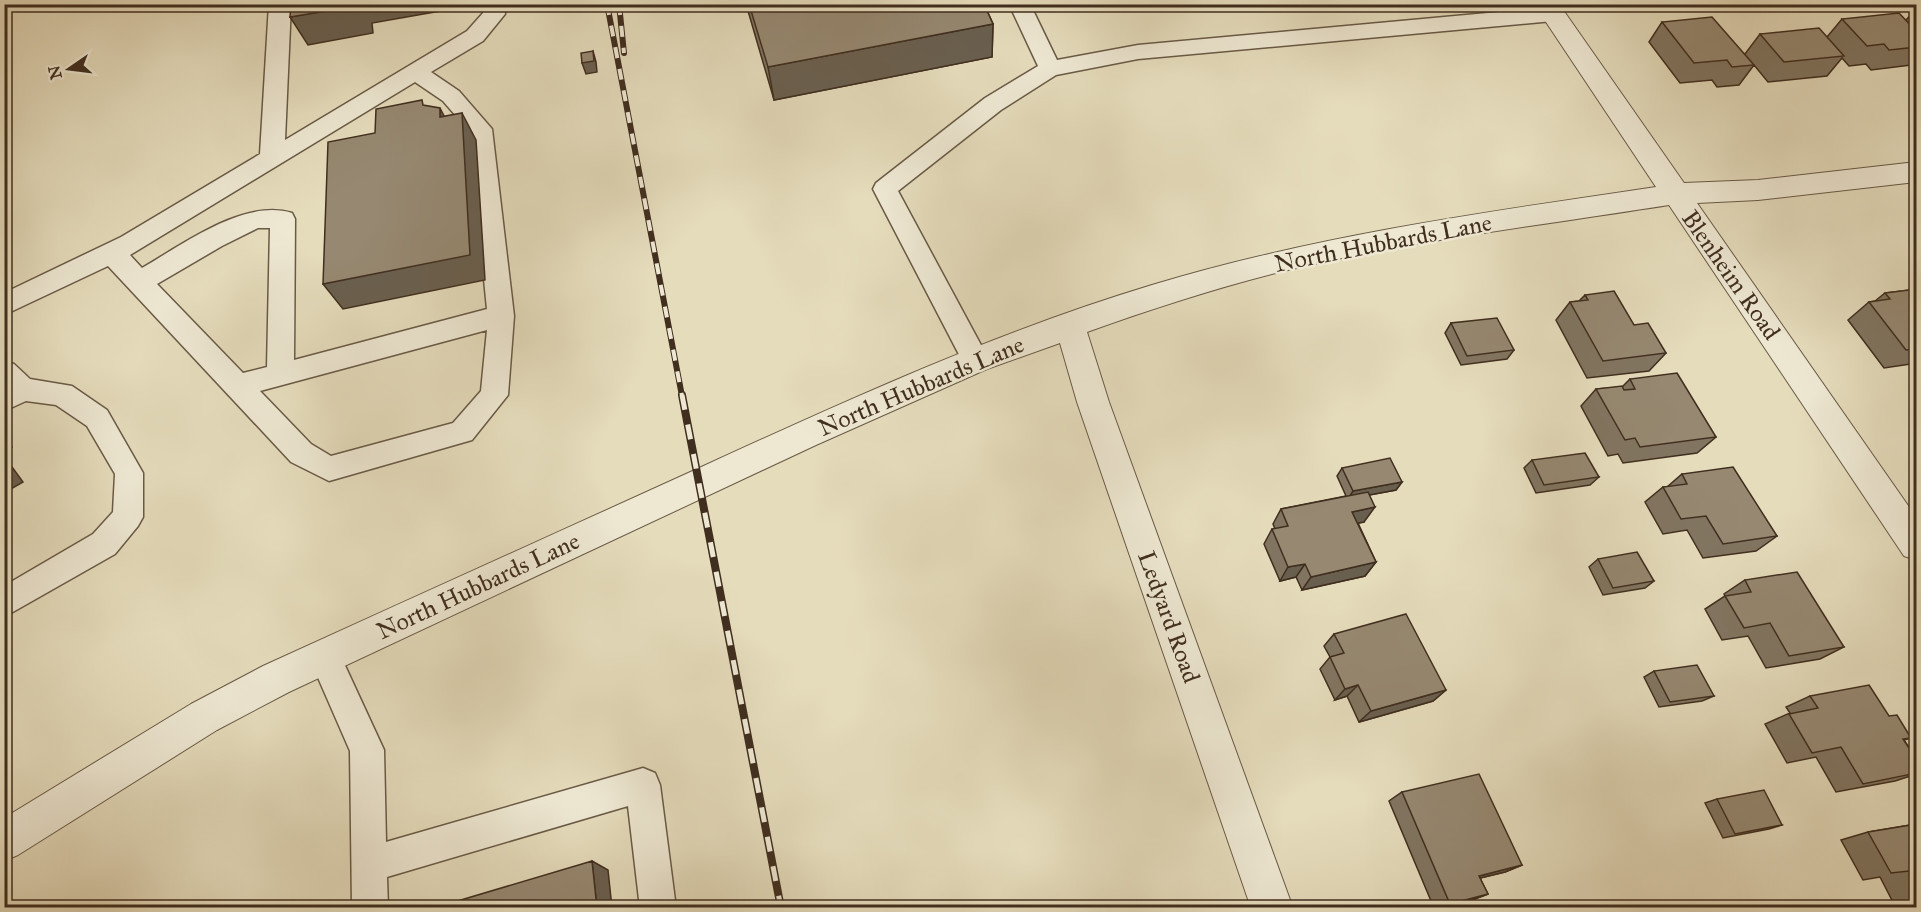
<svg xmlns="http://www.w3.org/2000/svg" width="1921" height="912" font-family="'IM FELL Great Primer',serif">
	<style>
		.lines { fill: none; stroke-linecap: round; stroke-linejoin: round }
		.service-casing { stroke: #695a46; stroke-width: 3 }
		.minor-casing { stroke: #695a46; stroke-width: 2 }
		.service { fill: #eee8d3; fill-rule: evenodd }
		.minor { fill: #eee8d3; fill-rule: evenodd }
		.rail-far1-casing { stroke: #402e1f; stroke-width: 6 }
		.rail-casing { stroke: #402e1f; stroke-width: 8 }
		.rail-far1 { stroke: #eee8d3; stroke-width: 4; stroke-dasharray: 11; stroke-linecap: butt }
		.rail { stroke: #eee8d3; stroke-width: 5; stroke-dasharray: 15; stroke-linecap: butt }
		.wall { fill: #817561; stroke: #402e1f; stroke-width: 1.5 }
		.shaded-wall { fill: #695f4f; stroke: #402e1f; stroke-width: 1.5 }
		.building { fill: #968871; stroke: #402e1f; stroke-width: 1.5 }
		.labels { text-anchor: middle; stroke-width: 5; stroke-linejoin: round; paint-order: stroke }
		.street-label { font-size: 24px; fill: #402e1f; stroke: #eee8d3 }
	</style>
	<rect width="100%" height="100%" fill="#e5dcbc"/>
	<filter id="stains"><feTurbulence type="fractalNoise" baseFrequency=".00333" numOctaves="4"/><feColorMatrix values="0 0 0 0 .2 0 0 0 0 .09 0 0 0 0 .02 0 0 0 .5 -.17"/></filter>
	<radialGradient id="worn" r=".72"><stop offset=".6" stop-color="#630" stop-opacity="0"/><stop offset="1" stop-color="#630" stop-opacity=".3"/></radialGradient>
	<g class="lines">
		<!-- service casing -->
		<g class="service-casing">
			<path id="service" d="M269 4H291L285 140 467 31 483 13 482 4H504L505 14 483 41 431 72 459 91 492 129 514 316 508 395 472 440 329 481 291 462 108 266 4 315V293L121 237 260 154ZM415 82 443 101 469 131 487 309 294 360 295 219 292 213C244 198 182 245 142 268L130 255ZM258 228H270L267 367 243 373 157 284 222 246ZM487 330 481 391 453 423 331 456 311 444 260 391Z
				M1009 4H1030L1057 60 1138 45 1553 7 1561 9 1564 14 1561 19 1553 21 1138 59 1056 75 1001 110 898 191 989 360 986 368 976 371 966 368 873 189 876 183 985 98 1038 66Z
				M4 361 14 364 30 379 72 386 107 410 143 473V517L138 526 115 554 4 617V586L93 534 113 512 115 474 87 426 56 405 26 401 4 411Z
				M325 642 336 646 384 750 386 842 643 768 655 773 660 785 676 908H640L628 806 387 877 388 908H352L350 751 309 657 314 646Z"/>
		</g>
		<!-- minor casing -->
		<g class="minor-casing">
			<path id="minor" d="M1534 4H1559L1684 183 1758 180 1916 162V182L1758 200 1697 203 1916 517V560L1904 556 1669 205C1543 225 1415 240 1292 269 1222 286 1154 308 1087 332L1109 402 1293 908H1251L1077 402 1060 343 987 369 816 445 289 692 217 730 18 855 4 861V818L191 704 263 666C407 600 552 535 697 469 845 401 996 332 1152 285 1317 235 1487 212 1656 187Z"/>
		</g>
		<!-- service -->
		<use href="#service" class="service"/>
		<!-- minor -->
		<use href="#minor" class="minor"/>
		<!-- rail-far1 casing -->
		<g class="rail-far1-casing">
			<path id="rail-far1" d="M607 4 682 396
				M619 4 624 53"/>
		</g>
		<!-- rail casing -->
		<g class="rail-casing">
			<path id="rail" d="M682 395 781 908"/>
		</g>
		<!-- rail-far1 -->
		<use href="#rail-far1" class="rail-far1"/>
		<!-- rail -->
		<use href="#rail" class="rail"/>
	</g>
	<!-- wall -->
	<path class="wall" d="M746 4H984L993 24 992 57 774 100Z
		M1917 8V60L1911 65 1871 70 1866 64 1849 66 1842 58 1827 76 1768 82 1754 65 1739 85 1717 87 1712 80 1680 83 1649 42 1662 22 1745 54 1760 34 1827 37 1842 19 1906 20Z
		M1917 289V363L1884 368 1848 320 1869 302 1875 301 1885 293Z
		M1585 295 1634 325 1666 353 1649 371 1587 378 1556 320 1570 302 1579 301Z
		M1451 323 1514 350 1507 359 1461 365 1445 333Z
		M1630 379 1716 437 1697 453 1623 463 1618 454 1608 456 1581 406 1596 389 1622 387Z
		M1532 460 1599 477 1590 485 1536 493 1524 468Z
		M1342 468 1402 482 1396 490 1369 495 1364 522 1358 523 1376 562 1365 576 1302 590 1296 577 1280 581 1264 544 1272 529H1275L1273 524 1281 509 1346 496 1337 476Z
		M1682 474 1777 536 1756 551 1703 558 1687 530 1663 534 1645 502 1663 487H1667Z
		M1598 559 1654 581 1645 588 1603 595 1589 567Z
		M1745 580 1844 647 1820 659 1766 668 1748 636 1722 640 1705 609 1725 596 1724 594Z
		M1334 634 1446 690 1433 701 1359 722 1347 696 1335 700 1320 669 1330 657 1324 646Z
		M1654 671 1714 696 1702 701 1659 707 1644 677Z
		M1810 696 1889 716 1911 738 1904 740 1917 760V774L1895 781 1836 792 1816 757 1787 763 1765 724 1790 713 1786 707Z
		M1402 792 1522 865 1505 872 1480 878 1488 894 1472 900 1445 908H1434L1389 801Z
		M1717 799 1782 825 1769 829 1723 838 1705 803Z
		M1917 824V908H1896L1880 877 1863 880 1841 840 1868 832Z"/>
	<!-- shaded-wall -->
	<path class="shaded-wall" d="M357 4H463V7L372 23 373 33 308 45 290 17Z
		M993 24 992 57 774 100 768 67Z
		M593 51 596 62 597 72 586 74 582 63Z
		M440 108 454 135 440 117Z
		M462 113 476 140 485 280 343 309 323 284Z
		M4 436 12 447 4 451Z
		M4 456 23 482 4 493Z
		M1402 482 1396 490 1348 499 1353 491Z
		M1375 507 1364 522 1342 526 1352 512Z
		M1376 562 1365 576 1302 590 1311 577Z
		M1305 564 1296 577 1280 581 1288 567Z
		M1358 685 1347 696 1335 700 1345 689Z
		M1446 690 1433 701 1359 722 1371 711Z
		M592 861 608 870 612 908H597Z
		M1522 865 1505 872 1464 882 1479 876Z
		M1488 894 1472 900 1442 908 1450 904Z"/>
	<!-- building -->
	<path class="building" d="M291 4H357V6L290 17Z
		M749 4H984L993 24 768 67Z
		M1899 13 1917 32V47L1889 50 1884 44 1867 46 1842 19Z
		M1712 17 1754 65 1732 67 1727 60 1694 63 1662 22Z
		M1819 28 1844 56 1784 62 1760 34Z
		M593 51 594 61 582 63 581 53Z
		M422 100 423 105 440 108V117L462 113 470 255 323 284 328 142 375 133 376 109Z
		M1917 289V349L1906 350 1869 302 1890 299 1885 293Z
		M1614 291 1634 325 1648 323 1666 353 1603 361 1570 302 1588 300 1585 295Z
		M1497 318 1514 350 1467 356 1451 323Z
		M1677 373 1716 437 1640 447 1635 438 1625 440 1596 389 1622 386 1624 390 1635 389 1630 379Z
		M1585 453 1599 477 1544 485 1532 460Z
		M1390 458 1402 482 1353 491 1342 468Z
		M1733 467 1777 536 1723 544 1706 516 1681 519 1663 487 1687 484 1682 474Z
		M1368 492 1375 507 1352 512 1376 562 1311 577 1305 564 1288 567 1272 529 1288 526 1281 509Z
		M1637 552 1654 581 1613 588 1598 559Z
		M1797 572 1844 647 1789 656 1770 623 1744 628 1725 596 1751 592 1745 580Z
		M1406 614 1446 690 1371 711 1358 685 1345 689 1330 657 1344 653 1334 634Z
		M1697 665 1714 696 1670 702 1654 671Z
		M1869 685 1889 716 1897 715 1911 738 1903 739 1917 760V773L1863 784 1841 747 1812 753 1789 714 1818 708 1810 696Z
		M1479 774 1522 865 1479 876 1488 894 1450 904 1402 792Z
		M1764 790 1782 825 1735 834 1717 799Z
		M1917 824V885L1909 871 1891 873 1868 832Z
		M592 861 597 908H434Z"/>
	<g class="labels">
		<!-- street labels -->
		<g class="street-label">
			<text transform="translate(1383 243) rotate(-11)" y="8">North Hubbards Lane</text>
			<text transform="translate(1731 275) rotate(55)" y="8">Blenheim Road</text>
			<text transform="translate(921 386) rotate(-23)" y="8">North Hubbards Lane</text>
			<text transform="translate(478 586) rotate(-25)" y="8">North Hubbards Lane</text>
			<text transform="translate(1169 617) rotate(70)" y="8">Ledyard Road</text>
		</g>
	</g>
	<!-- margin -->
	<rect width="1921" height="912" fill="none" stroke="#e5dcbc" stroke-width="24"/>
	<rect x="6" y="6" width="1909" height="900" fill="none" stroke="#402e1f" stroke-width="3"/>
	<rect x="12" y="12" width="1897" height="888" fill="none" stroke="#402e1f" stroke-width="1.5"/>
	<!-- north arrow -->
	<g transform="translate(69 69) rotate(256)" stroke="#eee8d3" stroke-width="4.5" paint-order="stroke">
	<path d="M0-4.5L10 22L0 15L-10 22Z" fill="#402e1f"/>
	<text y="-9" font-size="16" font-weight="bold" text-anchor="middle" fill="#402e1f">N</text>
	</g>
	<rect width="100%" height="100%" filter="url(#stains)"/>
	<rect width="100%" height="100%" fill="url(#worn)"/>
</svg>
